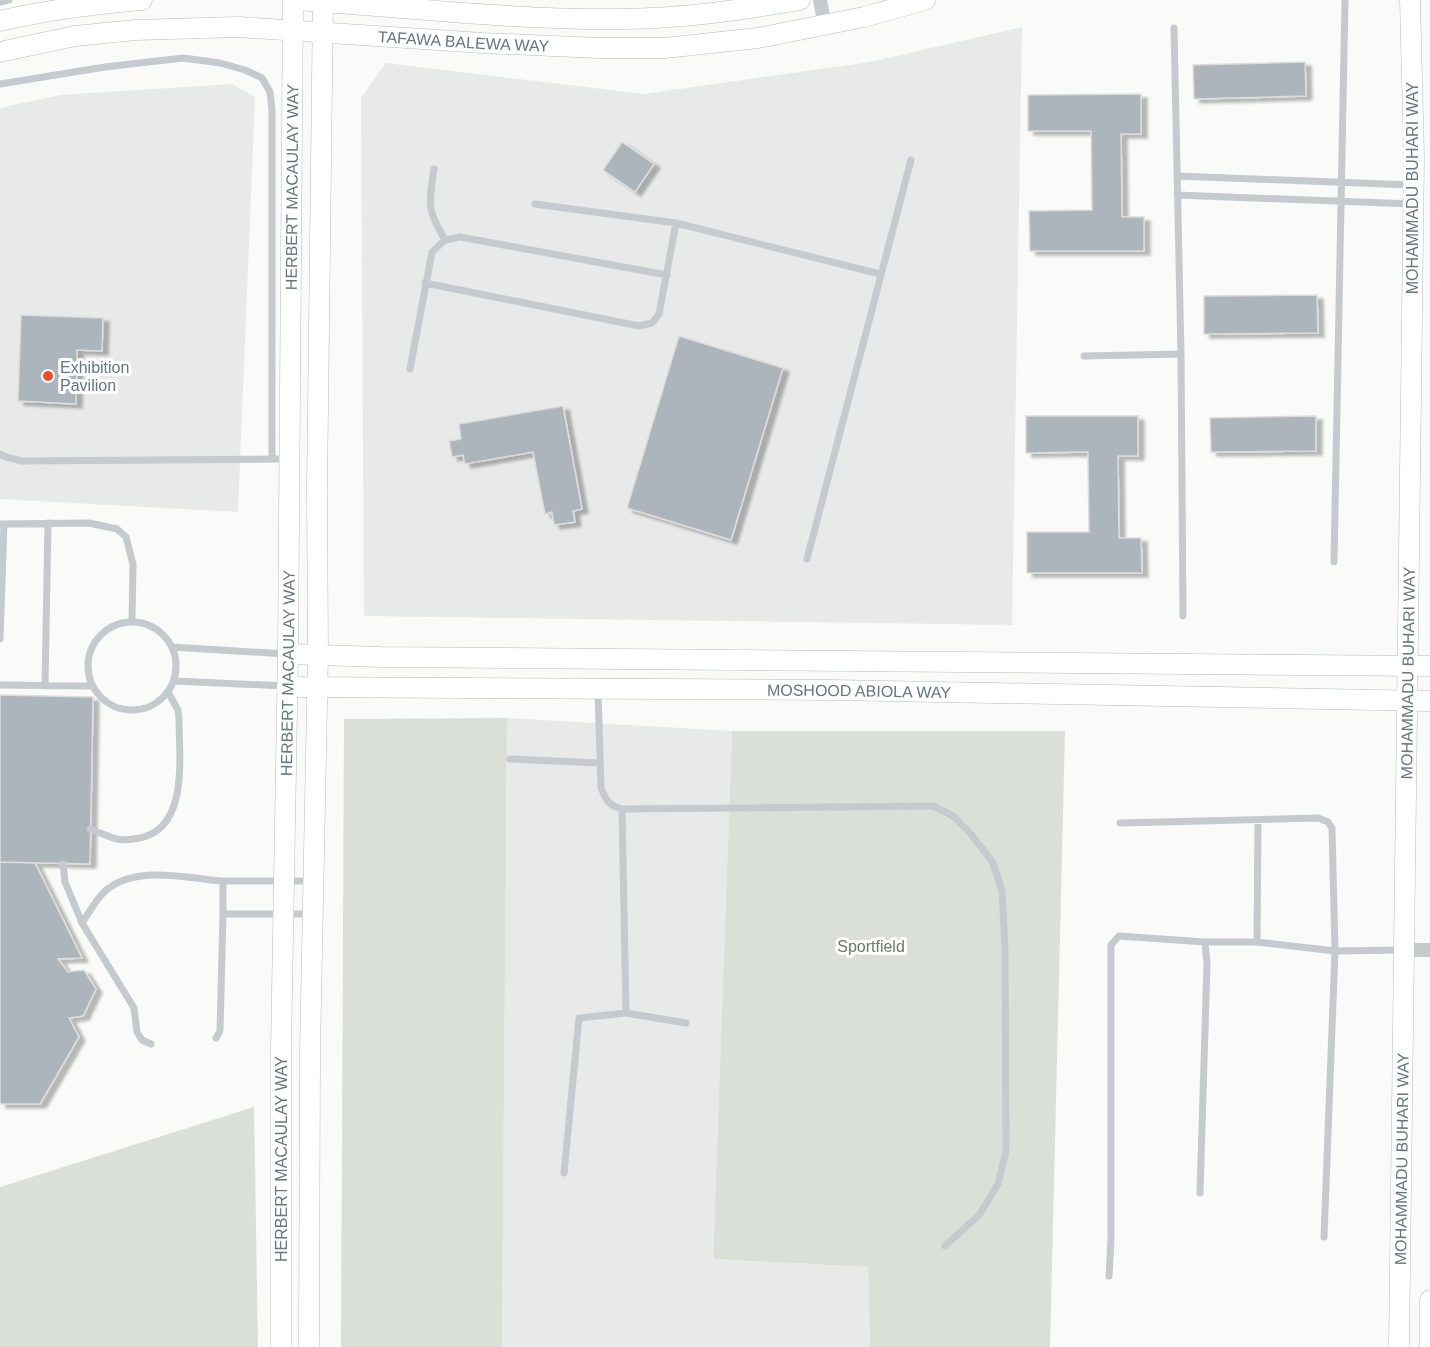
<svg xmlns="http://www.w3.org/2000/svg" width="1430" height="1347" font-family="Arial,sans-serif">
	<style>
		.built { fill: #e8e9e9 }
		.green { fill: #dae0d7 }
		.building { fill: #acb5bb; stroke: #dcdcda; stroke-width: 1.5; filter: url(#shadow) }
		.lines { fill: none; stroke-linecap: round; stroke-linejoin: round }
		.secondary-casing { stroke: #b5bcc1; stroke-width: 21 }
		.service { stroke: #c5cace; stroke-width: 7 }
		.minor { stroke: #c5cace; stroke-width: 14 }
		.secondary { stroke: #fff; stroke-width: 20 }
		.poi-dot { fill: #eb4f27; stroke: #fff; stroke-width: 2 }
		.labels { text-anchor: middle; stroke-width: 6; stroke-linejoin: round; paint-order: stroke }
		.street-label { font-size: 16px; fill: #647784; stroke: #fff }
		.poi-label { font-size: 16px; fill: #647784; stroke: #fff; text-anchor: start }
		.park-label { font-size: 16px; fill: #687b63; stroke: #fff }
	</style>
	<defs>
		<filter id="shadow"><feDropShadow dx="6" dy="4" stdDeviation="1.5" flood-color="#0004"/></filter>
	</defs>
	<rect width="100%" height="100%" fill="#fafaf8"/>
	<!-- built -->
	<path class="built" d="M1022 27 1012 625 364 616 361 98 386 63 644 94 870 62Z
		M232 84 255 97 238 512 0 499V108L60 95Z
		M507 718 732 731 713 1259 868 1267 870 1347H502Z"/>
	<!-- green -->
	<path class="green" d="M507 718 502 1347H341L344 719Z
		M732 731H1065L1050 1347H870L868 1267 713 1259Z
		M254 1107 258 1347H0V1187Z"/>
	<!-- building -->
	<path class="building" d="M1305 62 1306 96 1194 99 1193 65Z
		M1141 94V134H1121L1122 217H1144V251H1030L1029 211 1092 210 1091 131H1028V95Z
		M622 142 654 164 635 192 603 170Z
		M1317 295 1318 333 1204 334V296Z
		M21 315 103 318 102 351 77 350 76 404 18 401Z
		M679 336 783 368 731 540 627 508Z
		M563 406 582 509 573 511 575 522 554 525 552 512 545 514 533 452 465 464 463 455 452 457 449 441 461 439 459 424Z
		M1026 416H1138V456H1118L1119 538H1141L1142 573H1027V532H1089L1088 452 1026 453Z
		M1316 416V451L1211 452 1210 418Z
		M0 695 93 697 90 864 0 862Z
		M0 862 35 863 82 958 58 959 68 972 84 970 96 989 83 1016 69 1018 79 1037 40 1104H0Z"/>
	<g class="lines">
		<!-- secondary casing -->
		<g class="secondary-casing">
			<g id="secondary">
				<path d="M295 0C403 7 511 20 619 19 680 19 740 10 800 0"/>
				<path d="M0 21C47 10 95 4 142 0"/>
				<path id="s1" d="M0 52 75 36 135 30 238 27 483 43 599 48H665L758 38 864 17 925 0"/>
				<path d="M288 654 381 657 1430 666"/>
				<path id="s2" d="M287 687 833 690 1430 701"/>
				<path id="s3" d="M281 1347V1050L288 654 293 0"/>
				<path d="M309 1347 310 1052 318 655 317 489 323 2"/>
				<path id="s4" d="M1399 1347 1414 157 1410 0"/>
				<path d="M1430 1347V1300"/>
			</g>
		</g>
		<!-- service -->
		<path class="service" d="M0 2 9 0
			M1174 28 1181 354 1183 616
			M0 84 105 67 183 58 220 63 245 70 262 78 270 92 272 110V459
			M434 169C429 205 426 207 445 240
			M1177 176 1411 185
			M1177 195 1412 204
			M535 204 676 223 880 274
			M425 283 639 326 652 323 659 314 676 223
			M1084 356 1181 354
			M410 369 432 252 445 240 460 237 667 275
			M0 454 6 457 22 461 287 459
			M0 524 89 523 117 529 126 537 133 564 132 621
			M807 559 911 160
			M1334 562 1345 0
			M88 666a44 44 0 1 1 88 0a44 44 0 1 1-88 0Z
			M0 639 4 524
			M172 647 286 654
			M174 681 285 686
			M0 685 92 686
			M45 686 48 523
			M598 691 601 788C606 800 609 806 622 809L933 806 953 816 970 833 992 861 1002 890 1005 950 1006 1151 998 1184 980 1214 945 1246
			M510 759 599 763
			M622 809 626 1013
			M1120 823 1318 818 1328 822 1332 828 1335 951 1324 1237
			M90 829C99 832 108 837 117 839 125 841 132 839 140 838 189 828 179 757 179 719L178 710 168 692
			M63 864 65 882 82 923
			M223 914V881H312
			M1257 942 1258 820
			M216 1038 220 1031 223 914H312
			M151 1044 142 1040 137 1032 134 1008 82 923C89 913 95 901 104 892 134 864 185 878 223 881
			M564 1173 579 1018 626 1013 686 1023
			M1200 1193 1207 964 1205 942H1257L1335 951 1403 950
			M1109 1276 1111 1239V945L1119 936 1205 942"/>
		<!-- minor -->
		<path class="minor" d="M820 0 825 26
			M1403 950H1430"/>
		<!-- secondary -->
		<use href="#secondary" class="secondary"/>
	</g>
	<!-- markers -->
	<circle class="poi-dot" cx="48" cy="376" r="6"/>
	<g class="labels">
		<!-- street labels -->
		<g class="street-label">
			<text dy="6" stroke="none"><textPath href="#s1" startOffset="466">TAFAWA BALEWA WAY</textPath></text>
			<text dy="6" stroke="none"><textPath href="#s3" startOffset="1160">HERBERT MACAULAY WAY</textPath></text>
			<text transform="translate(1412 188) rotate(-90)" y="6">MOHAMMADU BUHARI WAY</text>
			<text dy="6" stroke="none"><textPath href="#s4" startOffset="674">MOHAMMADU BUHARI WAY</textPath></text>
			<text dy="6" stroke="none"><textPath href="#s3" startOffset="674">HERBERT MACAULAY WAY</textPath></text>
			<text dy="6" stroke="none"><textPath href="#s2" startOffset="572">MOSHOOD ABIOLA WAY</textPath></text>
			<text transform="translate(281 1159) rotate(-90)" y="6">HERBERT MACAULAY WAY</text>
			<text dy="6" stroke="none"><textPath href="#s4" startOffset="188">MOHAMMADU BUHARI WAY</textPath></text>
		</g>
		<!-- poi labels -->
		<g class="poi-label">
			<text x="60" y="373">Exhibition<tspan x="60" dy="18">Pavilion</tspan></text>
		</g>
		<!-- park labels -->
		<g class="park-label">
			<text x="871" y="952">Sportfield</text>
		</g>
	</g>
</svg>
